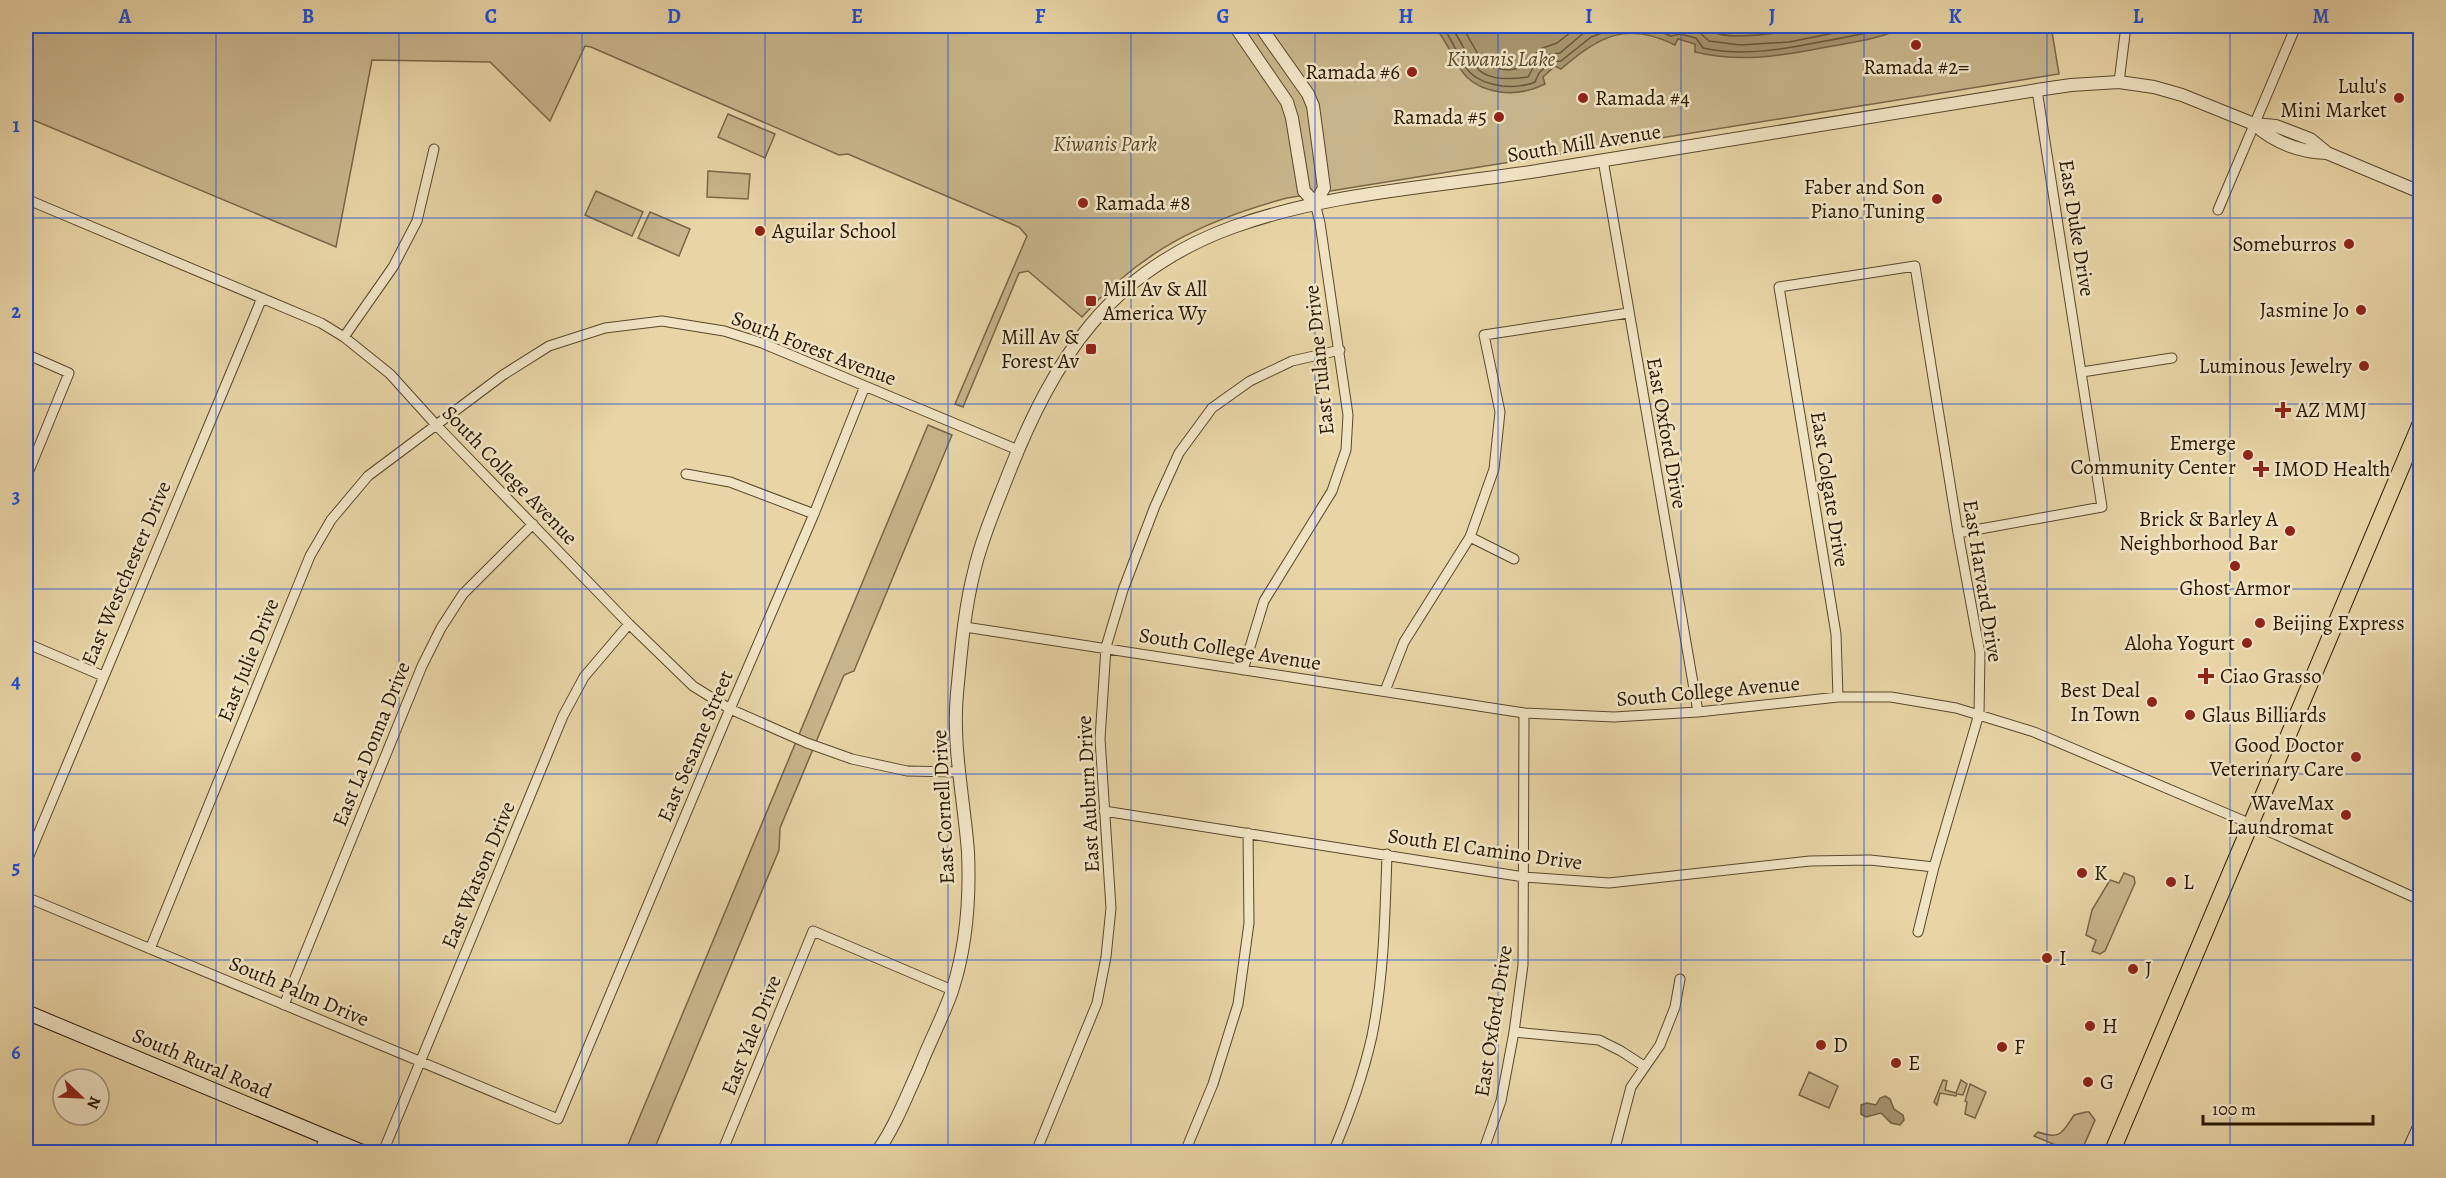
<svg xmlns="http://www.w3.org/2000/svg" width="2446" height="1178" font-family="Alegreya,serif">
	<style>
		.green { fill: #c8b48a; stroke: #796647; stroke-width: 1.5 }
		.water { fill: #a7946e; stroke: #756244; stroke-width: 1.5 }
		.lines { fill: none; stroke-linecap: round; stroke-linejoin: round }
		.shore { stroke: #685639; stroke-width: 1.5 }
		.minor-casing { stroke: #5a472c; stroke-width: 11 }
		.tertiary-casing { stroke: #5a472c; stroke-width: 14 }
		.secondary-casing { stroke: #2a1804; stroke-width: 16 }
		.primary-casing { stroke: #2a1804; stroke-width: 17 }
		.minor { stroke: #f0e3c4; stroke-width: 9 }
		.tertiary { stroke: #f0e3c4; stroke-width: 12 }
		.secondary { stroke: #f0e3c4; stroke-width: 14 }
		.primary { stroke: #e8d4a5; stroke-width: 15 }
		.grid { fill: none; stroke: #1d4ed8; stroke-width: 1.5; stroke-opacity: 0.55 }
		.poi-dot { fill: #8f2418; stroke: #f0e3c4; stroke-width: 2 }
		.labels { text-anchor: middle; stroke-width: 5; stroke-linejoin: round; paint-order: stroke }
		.poi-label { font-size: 21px; fill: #2a1804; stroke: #f0e3c4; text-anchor: start }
		.street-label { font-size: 21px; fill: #2a1804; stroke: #f0e3c4 }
		.park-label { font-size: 21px; font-style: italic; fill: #59472c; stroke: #f0e3c4 }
		.water-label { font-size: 22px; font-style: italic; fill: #5c4a2e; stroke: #f0e3c4 }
		.neatline { fill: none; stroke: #1d4ed8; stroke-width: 2 }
		.grid-label { font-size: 20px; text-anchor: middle; font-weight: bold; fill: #1d4ed8 }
	</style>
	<rect width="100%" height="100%" fill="#e8d4a5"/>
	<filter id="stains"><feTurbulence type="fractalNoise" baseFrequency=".00333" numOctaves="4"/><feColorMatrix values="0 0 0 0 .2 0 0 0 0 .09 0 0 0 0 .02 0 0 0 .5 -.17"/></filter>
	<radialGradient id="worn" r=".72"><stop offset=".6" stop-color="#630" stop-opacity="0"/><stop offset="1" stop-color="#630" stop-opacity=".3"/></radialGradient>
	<!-- green -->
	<path class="green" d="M26 26H2051L2059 74 1287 198C1202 221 1141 251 1082 317L1028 271 1019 273 963 407 955 404 1027 236 1019 227 848 154 839 155 591 47 585 46 550 121 490 62 372 60 336 247 26 117Z
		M728 114 775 134 765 158 718 137Z
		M708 171 750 174 748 199 707 197Z
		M596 191 643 212 632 236 585 215Z
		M650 212 690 229 679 256 638 238Z
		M928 425 952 435 854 671 844 675 780 828 779 850 653 1152H625Z
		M2124 873 2134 877 2135 883 2105 951 2100 954 2092 951 2096 940 2086 935 2092 910 2110 880 2119 883Z
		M1809 1072 1838 1086 1829 1108 1799 1095Z
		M1943 1080 1947 1081 1945 1090 1956 1093 1961 1080 1967 1084 1963 1095 1957 1094 1956 1096 1940 1093 1937 1105 1934 1102Z
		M1970 1084 1986 1092 1975 1118 1965 1114 1967 1102 1965 1101Z
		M2086 1112H2089L2095 1120 2081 1152H2072L2034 1136 2038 1132C2061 1140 2062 1133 2074 1115Z"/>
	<!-- water -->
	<path class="water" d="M1434 26H1906C1881 39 1854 42 1827 47 1781 56 1741 63 1695 52V44L1678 39 1675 45C1626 20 1599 37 1561 69L1555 66 1543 77 1545 84C1531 91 1515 94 1500 92 1454 85 1459 55 1434 26Z
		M1885 1096 1890 1099 1894 1109 1903 1115 1904 1120 1900 1125 1891 1123 1881 1113 1866 1117 1861 1114V1105L1867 1103 1876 1105 1880 1098Z"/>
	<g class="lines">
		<!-- shore -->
		<path class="shore" d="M1442 26C1464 55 1458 80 1502 86 1512 87 1527 86 1535 82L1539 73 1551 62 1561 61 1591 37 1610 30 1649 27 1671 36 1680 34 1696 38 1703 48C1744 57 1785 49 1825 41 1848 37 1870 33 1893 26
			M1451 26C1476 65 1473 85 1528 77L1533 68 1547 55 1560 53 1586 31 1600 26
			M1462 26 1483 63 1490 67 1507 70 1522 68 1540 49 1557 43 1579 26
			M1667 26 1671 28 1681 26 1698 31 1709 41 1740 45 1789 42 1869 26
			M1707 26C1710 28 1711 31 1714 32 1730 42 1800 30 1819 26"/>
		<!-- minor casing -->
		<g class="minor-casing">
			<path id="minor" d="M2119 82 2126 26
				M1603 160 1698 712
				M26 199 321 323 344 337 390 374 438 427 629 624 693 686 730 709 807 743 852 759 907 771 958 772
				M2218 210 2296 26
				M344 337 393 267 417 221 434 149
				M26 354 69 373 26 478
				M2082 372 2172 358
				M686 474 730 482 814 514
				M1958 533 2102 507 2037 90
				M1470 537 1514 559
				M965 627 1524 713 1614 717 1698 712 1838 697H1891L1956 708 2034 732 2277 835 2420 900
				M26 643 103 676
				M1243 670 1264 601 1332 491 1346 450 1348 415 1320 223 1315 203
				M1385 691 1404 642 1470 537 1494 469 1500 412 1484 335 1628 313
				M1838 697 1836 634 1779 287 1915 266 1958 533 1980 653 1979 714 1934 867 1918 932
				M1104 811 1524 877 1609 883 1810 861 1870 860 1934 867
				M26 863 262 298
				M26 897 558 1119 724 723 814 514 865 386
				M150 949 310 556 331 520 368 476 503 375 549 346 605 328 662 321 724 331 762 343 1018 450
				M284 1005 422 666 441 628 463 594 533 524
				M1514 1032 1599 1040 1621 1051 1644 1066
				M319 1152 325 1137
				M383 1152 563 716 584 677 629 624
				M722 1152 813 931 952 990
				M1036 1152 1097 1003 1106 957 1111 908 1100 739 1106 647 1123 590 1155 506 1179 453 1212 408 1250 381 1292 361 1340 350
				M1185 1152 1213 1084 1238 1004 1249 923 1248 833
				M1333 1152C1349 1115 1363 1076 1372 1036 1384 976 1385 915 1387 854
				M1483 1152 1501 1101 1514 1032 1523 965 1524 713
				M1614 1152 1631 1087 1660 1045 1675 1007 1680 979
				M2406 1152 2420 1121"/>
		</g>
		<!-- tertiary casing -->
		<g class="tertiary-casing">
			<path id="tertiary" d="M1235 26 1287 102 1292 118 1304 191 1315 203
				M1260 26 1308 94 1313 106 1324 188 1315 203
				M2254 124C2275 143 2299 152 2327 153
				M877 1152C895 1127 906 1097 919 1069 929 1043 943 1017 952 991 966 948 970 897 968 852 964 799 952 746 957 693 961 653 964 611 974 572 981 540 996 506 1008 475 1054 358 1109 272 1233 227 1330 192 1436 187 1537 171 1704 144 1871 117 2037 90L2071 85 2119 82 2154 87 2182 95 2254 124 2276 126 2310 139 2327 153 2420 192"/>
		</g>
		<!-- secondary casing -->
		<g class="secondary-casing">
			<path id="secondary" d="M26 1012 362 1152"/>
		</g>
		<!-- primary casing -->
		<g class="primary-casing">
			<path id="primary" d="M2112 1152 2420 424"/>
		</g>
		<!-- minor -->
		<use href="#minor" class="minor"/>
		<!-- tertiary -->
		<use href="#tertiary" class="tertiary"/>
		<!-- secondary -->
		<use href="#secondary" class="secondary"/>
		<!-- primary -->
		<use href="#primary" class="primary"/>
	</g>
	<!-- grid -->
	<path class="grid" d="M216 26V1152M399 26V1152M582 26V1152M765 26V1152M948 26V1152M1131 26V1152M1315 26V1152M1498 26V1152M1681 26V1152M1864 26V1152M2047 26V1152M2230 26V1152M26 218H2420M26 404H2420M26 589H2420M26 774H2420M26 960H2420"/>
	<!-- markers -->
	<g class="poi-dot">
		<circle cx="1916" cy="45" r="6"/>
		<circle cx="1412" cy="72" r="6"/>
		<circle cx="1583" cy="98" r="6"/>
		<circle cx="2399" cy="98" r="6"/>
		<circle cx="1499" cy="117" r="6"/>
		<circle cx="1937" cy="199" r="6"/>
		<circle cx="1083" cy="203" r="6"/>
		<circle cx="760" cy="231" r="6"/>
		<circle cx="2349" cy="244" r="6"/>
		<rect x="1085" y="295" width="12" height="12" rx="3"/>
		<circle cx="2361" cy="310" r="6"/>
		<rect x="1085" y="343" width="12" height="12" rx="3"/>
		<circle cx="2364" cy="366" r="6"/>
		<path d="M2280 401h6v6h6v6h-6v6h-6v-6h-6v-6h6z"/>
		<circle cx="2248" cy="455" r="6"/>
		<path d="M2258 460h6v6h6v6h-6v6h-6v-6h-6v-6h6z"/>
		<circle cx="2290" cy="531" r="6"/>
		<circle cx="2235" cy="566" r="6"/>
		<circle cx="2260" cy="623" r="6"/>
		<circle cx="2247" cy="643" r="6"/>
		<path d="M2203 667h6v6h6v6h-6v6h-6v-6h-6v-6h6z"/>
		<circle cx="2152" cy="702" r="6"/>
		<circle cx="2190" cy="715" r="6"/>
		<circle cx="2356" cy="757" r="6"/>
		<circle cx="2346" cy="815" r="6"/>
		<circle cx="2082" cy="873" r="6"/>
		<circle cx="2171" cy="882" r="6"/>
		<circle cx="2047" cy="958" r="6"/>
		<circle cx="2133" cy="969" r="6"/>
		<circle cx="2090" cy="1026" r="6"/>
		<circle cx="1821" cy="1045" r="6"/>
		<circle cx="2002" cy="1047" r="6"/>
		<circle cx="1896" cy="1063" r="6"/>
		<circle cx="2088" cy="1082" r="6"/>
	</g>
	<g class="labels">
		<!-- poi labels -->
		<g class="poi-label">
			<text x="1916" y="74" text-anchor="middle">Ramada #2=</text>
			<text x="1400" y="79" text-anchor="end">Ramada #6</text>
			<text x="2387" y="93" text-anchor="end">Lulu's<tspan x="2387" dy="24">Mini Market</tspan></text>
			<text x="1595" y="105">Ramada #4</text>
			<text x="1487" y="124" text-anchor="end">Ramada #5</text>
			<text x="1925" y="194" text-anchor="end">Faber and Son<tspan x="1925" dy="24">Piano Tuning</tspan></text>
			<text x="1095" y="210">Ramada #8</text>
			<text x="772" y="238">Aguilar School</text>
			<text x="2337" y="251" text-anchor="end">Someburros</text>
			<text x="1103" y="296">Mill Av &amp; All<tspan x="1103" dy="24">America Wy</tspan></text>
			<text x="2349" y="317" text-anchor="end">Jasmine Jo</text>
			<text x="1079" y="344" text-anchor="end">Mill Av &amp;<tspan x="1079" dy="24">Forest Av</tspan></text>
			<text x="2352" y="373" text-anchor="end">Luminous Jewelry</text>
			<text x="2296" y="417">AZ MMJ</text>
			<text x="2236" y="450" text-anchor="end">Emerge<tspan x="2236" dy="24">Community Center</tspan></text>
			<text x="2274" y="476">IMOD Health</text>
			<text x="2278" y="526" text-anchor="end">Brick &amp; Barley A<tspan x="2278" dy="24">Neighborhood Bar</tspan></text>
			<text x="2235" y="595" text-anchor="middle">Ghost Armor</text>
			<text x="2272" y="630">Beijing Express</text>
			<text x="2235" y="650" text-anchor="end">Aloha Yogurt</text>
			<text x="2220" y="683">Ciao Grasso</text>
			<text x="2140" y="697" text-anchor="end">Best Deal<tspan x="2140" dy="24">In Town</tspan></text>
			<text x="2202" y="722">Glaus Billiards</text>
			<text x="2344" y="752" text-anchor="end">Good Doctor<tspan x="2344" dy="24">Veterinary Care</tspan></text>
			<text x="2334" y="810" text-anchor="end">WaveMax<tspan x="2334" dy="24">Laundromat</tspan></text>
			<text x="2094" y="880">K</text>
			<text x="2183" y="889">L</text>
			<text x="2059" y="965">I</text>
			<text x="2145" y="976">J</text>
			<text x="2102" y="1033">H</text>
			<text x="1833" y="1052">D</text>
			<text x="2014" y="1054">F</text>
			<text x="1908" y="1070">E</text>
			<text x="2100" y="1089">G</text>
		</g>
		<!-- street labels -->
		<g class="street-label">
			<text transform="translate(1584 143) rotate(-9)" y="7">South Mill Avenue</text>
			<text transform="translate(2077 228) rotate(81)" y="7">East Duke Drive</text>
			<text transform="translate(814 348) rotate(21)" y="7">South Forest Avenue</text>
			<text transform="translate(1319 360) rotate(-96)" y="7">East Tulane Drive</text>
			<text transform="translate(1667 433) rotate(80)" y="7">East Oxford Drive</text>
			<text transform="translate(510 475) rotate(46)" y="7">South College Avenue</text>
			<text transform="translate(1830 489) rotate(81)" y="7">East Colgate Drive</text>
			<text transform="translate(126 573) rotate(-67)" y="7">East Westchester Drive</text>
			<text transform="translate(1983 581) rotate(81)" y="7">East Harvard Drive</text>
			<text transform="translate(1230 649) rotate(9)" y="7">South College Avenue</text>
			<text transform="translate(248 660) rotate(-68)" y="7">East Julie Drive</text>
			<text transform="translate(1708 691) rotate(-5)" y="7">South College Avenue</text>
			<text transform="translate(371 744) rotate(-68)" y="7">East La Donna Drive</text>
			<text transform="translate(695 746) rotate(-67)" y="7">East Sesame Street</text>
			<text transform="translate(1088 794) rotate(-93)" y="7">East Auburn Drive</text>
			<text transform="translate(943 807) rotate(-93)" y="7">East Cornell Drive</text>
			<text transform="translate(1485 849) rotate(8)" y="7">South El Camino Drive</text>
			<text transform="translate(478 875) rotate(-67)" y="7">East Watson Drive</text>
			<text transform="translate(299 991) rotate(23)" y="7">South Palm Drive</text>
			<text transform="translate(1493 1021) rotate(-81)" y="7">East Oxford Drive</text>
			<text transform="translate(751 1035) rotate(-68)" y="7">East Yale Drive</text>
			<text transform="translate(202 1063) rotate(23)" y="7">South Rural Road</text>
		</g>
		<!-- park labels -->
		<g class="park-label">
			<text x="1105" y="151">Kiwanis Park</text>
		</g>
		<!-- water labels -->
		<g class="water-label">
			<text x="1501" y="66">Kiwanis Lake</text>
		</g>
	</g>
	<!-- margin -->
	<rect width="2446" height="1178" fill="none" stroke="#e8d4a5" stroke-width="66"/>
	<!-- north arrow -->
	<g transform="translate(81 1097) rotate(113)"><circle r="28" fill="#f0e3c4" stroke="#a19277" stroke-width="1.5"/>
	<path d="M0-4.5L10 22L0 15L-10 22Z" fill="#8f2418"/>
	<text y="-9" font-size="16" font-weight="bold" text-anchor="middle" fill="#2a1804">N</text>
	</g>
	<!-- scale -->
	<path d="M2203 1115v9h170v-9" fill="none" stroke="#2a1804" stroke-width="3"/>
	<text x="2212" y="1115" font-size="18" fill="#2a1804" stroke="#f0e3c4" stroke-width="4.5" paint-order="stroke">100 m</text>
	<rect x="33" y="33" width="2380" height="1112" class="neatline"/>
	<g class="grid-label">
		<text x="125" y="23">A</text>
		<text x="308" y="23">B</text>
		<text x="491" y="23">C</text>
		<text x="674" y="23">D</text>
		<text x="857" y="23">E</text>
		<text x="1040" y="23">F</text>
		<text x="1223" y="23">G</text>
		<text x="1406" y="23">H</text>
		<text x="1589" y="23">I</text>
		<text x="1772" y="23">J</text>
		<text x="1955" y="23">K</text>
		<text x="2138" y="23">L</text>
		<text x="2321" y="23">M</text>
		<text x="16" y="132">1</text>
		<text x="16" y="318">2</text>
		<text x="16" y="503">3</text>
		<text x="16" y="688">4</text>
		<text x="16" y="874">5</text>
		<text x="16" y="1059">6</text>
	</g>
	<rect width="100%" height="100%" filter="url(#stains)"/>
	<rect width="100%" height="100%" fill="url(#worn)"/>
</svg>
